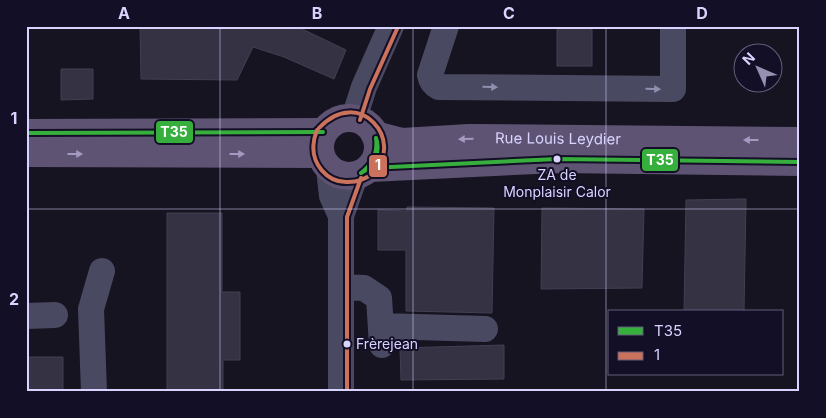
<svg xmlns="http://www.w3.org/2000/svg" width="826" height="418" font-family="Inter,sans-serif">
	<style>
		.building { fill: #343243; stroke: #433f54 }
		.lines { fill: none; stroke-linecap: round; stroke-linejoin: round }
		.minor { stroke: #4a4962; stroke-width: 26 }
		.major { stroke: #5e5373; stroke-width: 28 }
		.bus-1-casing { stroke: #130f26; stroke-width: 8 }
		.bus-2-casing { stroke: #130f26; stroke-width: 8 }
		.bus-1 { stroke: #36af3d; stroke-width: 4 }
		.bus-2 { stroke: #cb725d; stroke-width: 4 }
		.oneway { fill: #928eb0 }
		.oneway2 { fill: #a29ac0 }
		.grid { fill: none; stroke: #d9d4ff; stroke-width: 1; stroke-opacity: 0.55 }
		.bus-dot { fill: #d9d4ff; stroke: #130f26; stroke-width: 2 }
		.labels { text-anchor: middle; stroke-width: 4; stroke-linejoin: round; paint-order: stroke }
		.bus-label { font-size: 14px; fill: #d9d4ff; stroke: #130f26 }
		.street-label { font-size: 15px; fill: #d9d4ff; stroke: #130f26 }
		.line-badge { stroke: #130f26; stroke-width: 2 }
		.badge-label { font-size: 14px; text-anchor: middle; font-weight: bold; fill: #fff }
		.neatline { fill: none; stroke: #d9d4ff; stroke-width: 2 }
		.grid-label { font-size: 16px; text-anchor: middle; font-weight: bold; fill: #d9d4ff }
	</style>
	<rect width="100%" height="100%" fill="#161421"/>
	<!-- building -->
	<path class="building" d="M140 26H296L346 50 334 79 284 57 253 47 237 80 141 79Z
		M557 26H592V66H557Z
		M61 69H93V99L61 100Z
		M746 199 744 312H684L686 200Z
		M407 207 494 208 492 313 406 311V250H378V210L407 211Z
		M542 208 644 209 642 288 541 289Z
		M167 213H222V292H240V360H223V392H167Z
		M504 345V379L401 380 400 348Z
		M26 357H63V392H26Z"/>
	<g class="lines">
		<!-- minor -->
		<path class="minor" d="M446 26 430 75C431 81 433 84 439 87L673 89V26
			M354 118 364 87 391 26
			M329 169 332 196 341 216
			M341 287 364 288 379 298 382 345
			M26 316 55 315
			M381 326 485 329
			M94 392 91 309 102 271
			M341 392V216L355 176"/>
		<!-- major -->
		<g class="major">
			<circle cx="349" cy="147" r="29"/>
			<path d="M26 133 323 132"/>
			<path id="s1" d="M375 135 402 142 469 138 800 141"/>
			<path d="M26 153 320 154"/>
			<path d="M370 168 557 159 800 162"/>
		</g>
		<!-- bus-1 casing -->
		<g class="bus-1-casing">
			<path id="bus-1" d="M26 133 323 132
				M370 168 557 159 800 162
				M361 173C373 164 378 153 376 138
				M361 173C374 166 381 152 376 138"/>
		</g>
		<!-- bus-2 casing -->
		<g class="bus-2-casing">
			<path id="bus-2" d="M360 120 370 89 397 29
				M317 130C316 134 314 138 314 141 310 163 327 183 348 182 358 182 366 179 373 173 406 141 359 85 319 128
				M347 392V217L361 178"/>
		</g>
		<!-- bus-1 -->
		<use href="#bus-1" class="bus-1"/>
		<!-- bus-2 -->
		<use href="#bus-2" class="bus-2"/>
	</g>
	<!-- one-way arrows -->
	<defs><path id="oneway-solid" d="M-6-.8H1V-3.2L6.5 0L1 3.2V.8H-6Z" transform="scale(1.25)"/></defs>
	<g class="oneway">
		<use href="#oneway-solid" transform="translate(490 87) rotate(1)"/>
		<use href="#oneway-solid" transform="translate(653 89) rotate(1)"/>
	</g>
	<g class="oneway2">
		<use href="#oneway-solid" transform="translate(466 139) rotate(178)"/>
		<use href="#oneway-solid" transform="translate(751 140) rotate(-180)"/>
		<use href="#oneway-solid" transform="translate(75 154)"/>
		<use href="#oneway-solid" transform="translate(237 154)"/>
	</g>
	<!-- grid -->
	<path class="grid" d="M220 26V392M413 26V392M606 26V392M26 209H800"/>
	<!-- markers -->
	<g class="bus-dot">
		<circle cx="557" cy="159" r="4.5"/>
		<circle cx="347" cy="344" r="4.5"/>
	</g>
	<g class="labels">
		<!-- bus labels -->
		<g class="bus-label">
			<text x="557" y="180">ZA de<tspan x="557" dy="17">Monplaisir Calor</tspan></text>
			<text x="356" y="349" text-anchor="start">Frèrejean</text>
		</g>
		<!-- street labels -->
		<g class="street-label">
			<text dy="5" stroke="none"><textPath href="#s1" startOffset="184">Rue Louis Leydier</textPath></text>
		</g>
	</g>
	<g class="line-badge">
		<rect x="155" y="120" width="39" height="24" rx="5" fill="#36af3d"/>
		<rect x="641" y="148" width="38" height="24" rx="5" fill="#36af3d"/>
		<rect x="368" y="154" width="20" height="24" rx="5" fill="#cb725d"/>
	</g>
	<g class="badge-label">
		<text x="174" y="137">T35</text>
		<text x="660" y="165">T35</text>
		<text x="378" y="170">1</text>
	</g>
	<!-- border -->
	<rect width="826" height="418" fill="none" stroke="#130f26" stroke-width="55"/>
	<!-- legend -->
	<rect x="608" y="310" width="175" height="65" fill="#130f26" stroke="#625e7d"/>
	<rect x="618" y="327" width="25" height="8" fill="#36af3d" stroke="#625e7d"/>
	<text x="654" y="336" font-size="15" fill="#d9d4ff">T35</text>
	<rect x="618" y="352" width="25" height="8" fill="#cb725d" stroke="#625e7d"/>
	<text x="654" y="360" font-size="15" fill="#d9d4ff">1</text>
	<!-- north arrow -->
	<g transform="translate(758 68) rotate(315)"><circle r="24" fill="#130f26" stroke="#625e7d"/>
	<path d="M0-4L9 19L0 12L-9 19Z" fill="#9591b1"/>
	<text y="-8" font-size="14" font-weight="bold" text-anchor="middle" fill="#d9d4ff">N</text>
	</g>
	<rect x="28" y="28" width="770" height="362" class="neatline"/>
	<g class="grid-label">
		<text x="124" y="19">A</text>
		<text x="317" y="19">B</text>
		<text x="509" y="19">C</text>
		<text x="702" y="19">D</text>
		<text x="14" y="124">1</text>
		<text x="14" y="305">2</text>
	</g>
</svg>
